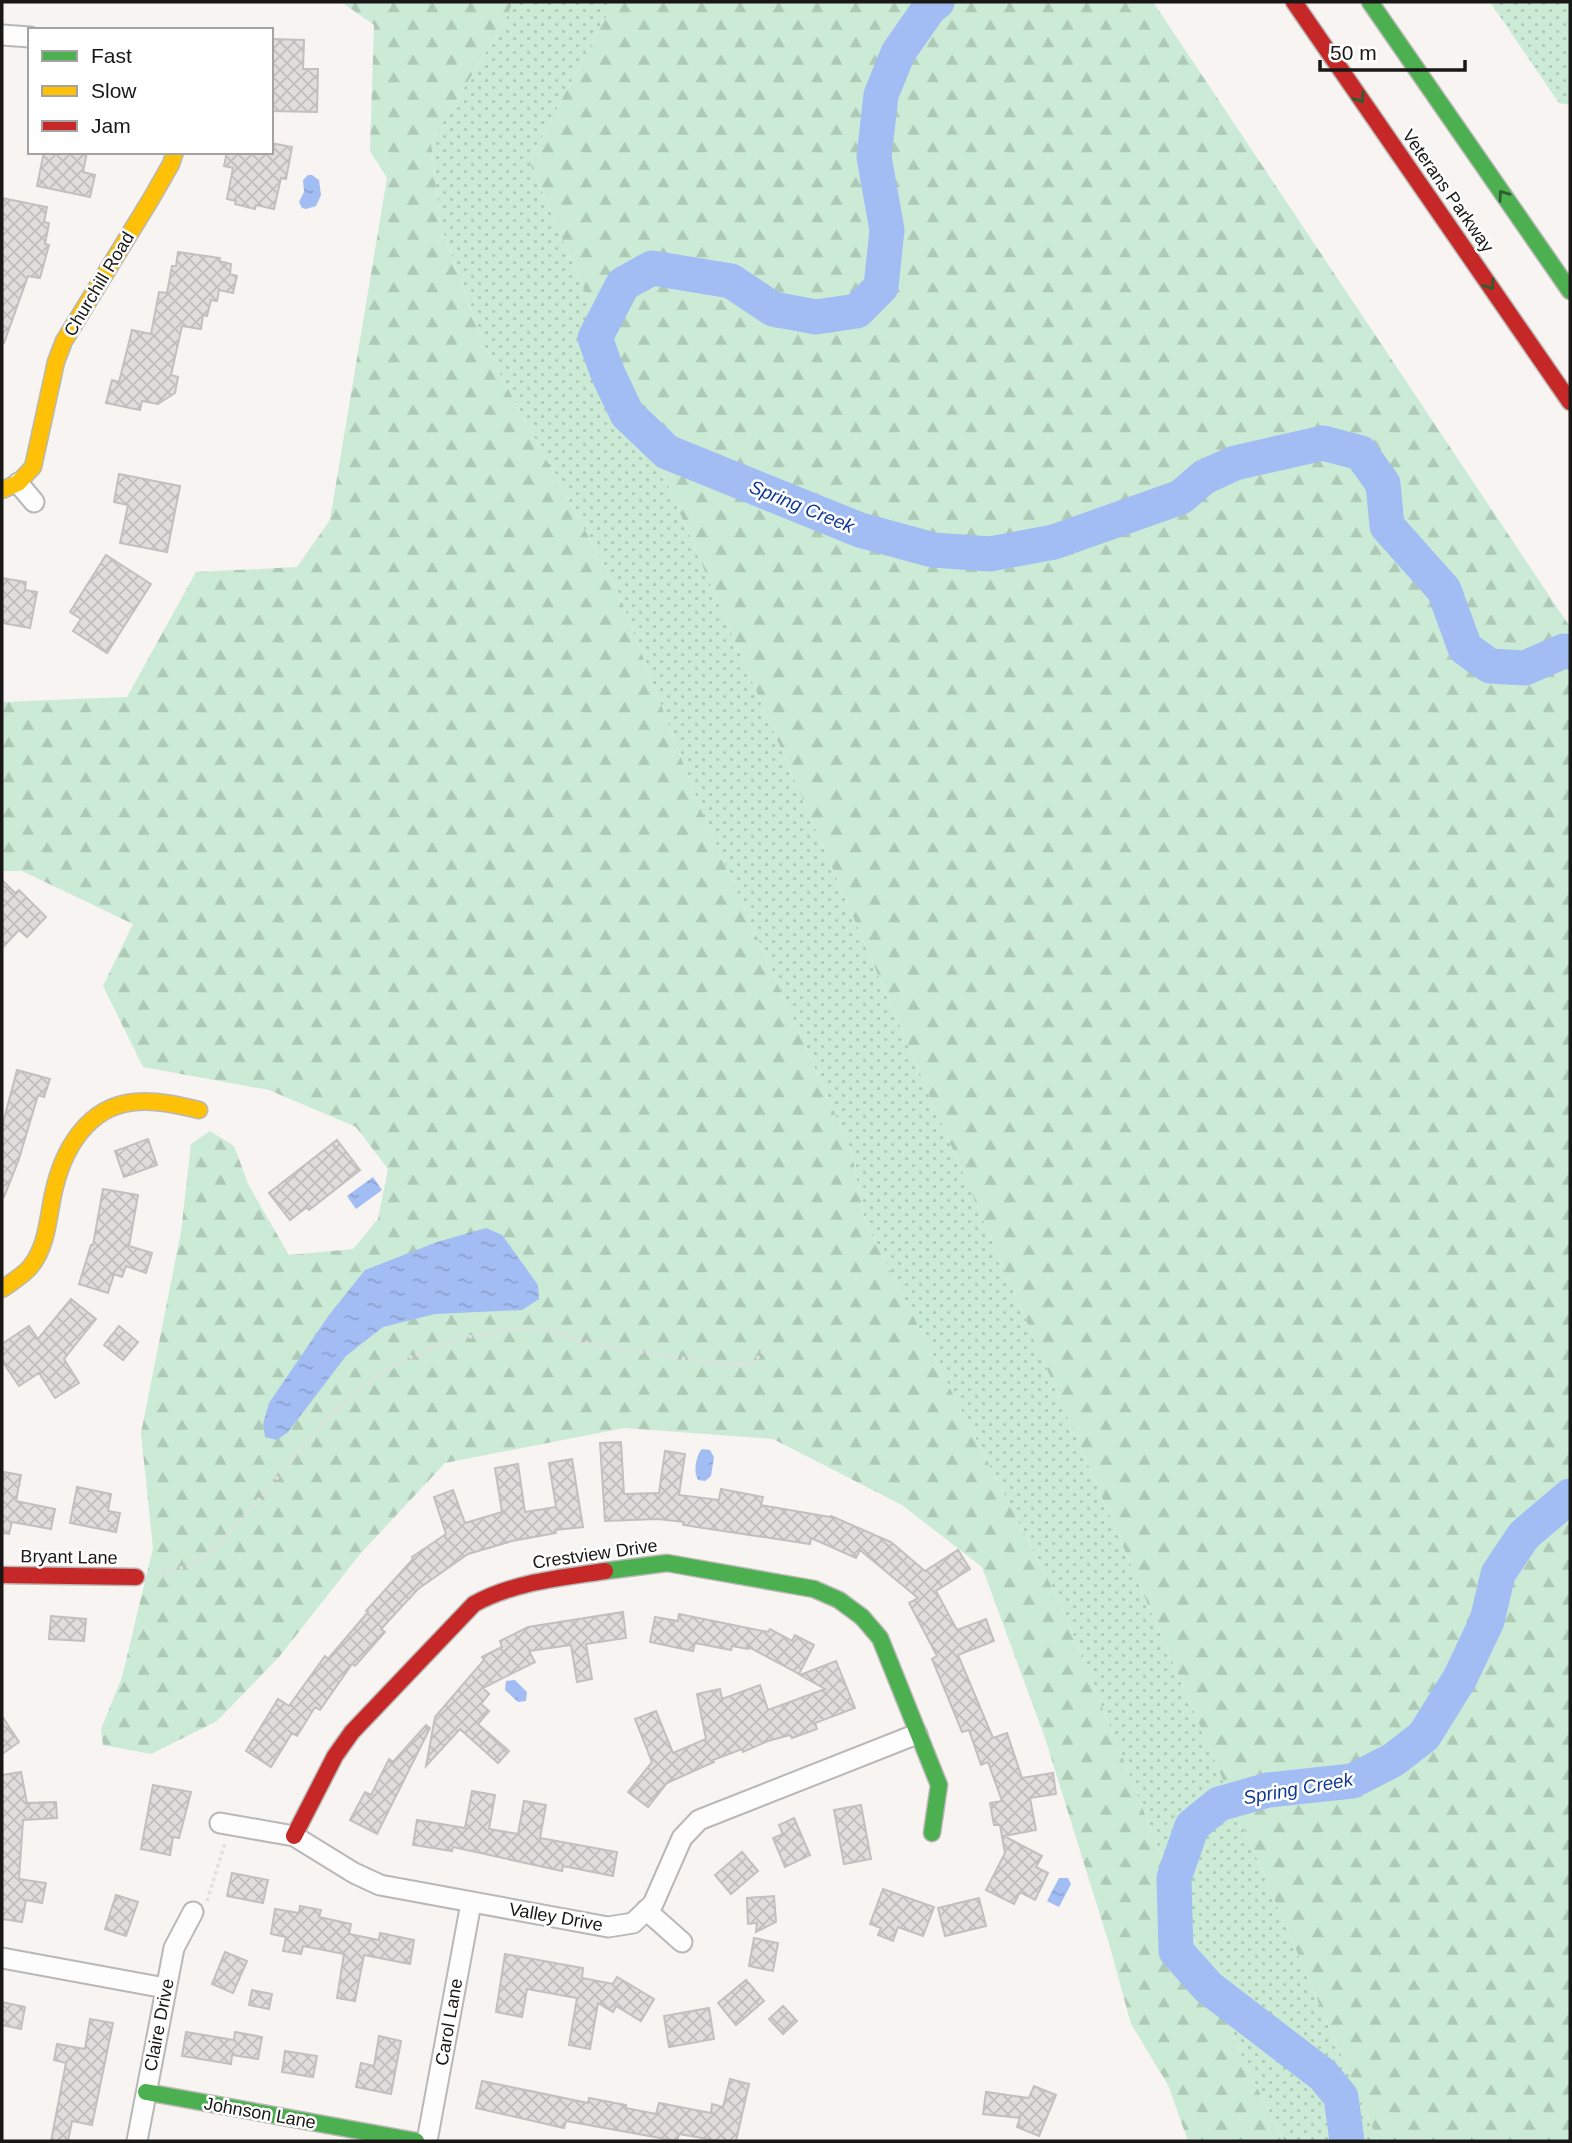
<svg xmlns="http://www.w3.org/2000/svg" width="1572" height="2143" font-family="Arial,sans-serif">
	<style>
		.grass { fill: url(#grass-dots) }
		.forest { fill: url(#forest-firs) }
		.water { fill: url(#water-ripples) }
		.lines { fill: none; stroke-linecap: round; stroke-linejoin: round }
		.river { stroke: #a2bdf3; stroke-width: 35 }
		.building { fill: url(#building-cross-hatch); stroke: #c2c0be; stroke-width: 2 }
		.street-casing { stroke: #b9b8b6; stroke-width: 23 }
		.fast-casing { stroke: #b9b8b6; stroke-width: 19 }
		.slow-casing { stroke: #b9b8b6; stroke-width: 19 }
		.jam-casing { stroke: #b9b8b6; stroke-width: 19 }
		.path { stroke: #e0e0df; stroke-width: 3.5; stroke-dasharray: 3.5 3.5; stroke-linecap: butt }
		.street { stroke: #fefdfd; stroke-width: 19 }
		.fast { stroke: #4caf50; stroke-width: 16 }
		.slow { stroke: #ffc107; stroke-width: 16 }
		.jam { stroke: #c62828; stroke-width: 16 }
		.oneway { stroke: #305c31 }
		.labels { text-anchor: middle; stroke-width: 5; stroke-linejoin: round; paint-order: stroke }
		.street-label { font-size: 18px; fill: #1a1817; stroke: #fff }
		.water-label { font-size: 19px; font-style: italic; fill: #133a93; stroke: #fff }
	</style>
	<defs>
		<pattern id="grass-dots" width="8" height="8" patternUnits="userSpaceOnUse" patternTransform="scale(1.75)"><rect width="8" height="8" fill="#ccebd6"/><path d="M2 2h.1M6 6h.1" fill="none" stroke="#afc9b7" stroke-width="1.8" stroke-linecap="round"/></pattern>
		<pattern id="forest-firs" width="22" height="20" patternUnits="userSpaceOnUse" patternTransform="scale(1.75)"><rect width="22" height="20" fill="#ccebd6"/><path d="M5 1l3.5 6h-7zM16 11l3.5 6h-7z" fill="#afc9b7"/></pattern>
		<pattern id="water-ripples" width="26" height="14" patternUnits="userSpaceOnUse" patternTransform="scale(1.75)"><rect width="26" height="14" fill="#a2bdf3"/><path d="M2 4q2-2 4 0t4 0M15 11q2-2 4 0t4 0" fill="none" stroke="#8ba2d0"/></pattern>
		<pattern id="building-cross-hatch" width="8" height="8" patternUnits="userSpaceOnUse" patternTransform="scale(1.75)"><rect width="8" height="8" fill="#e0dddc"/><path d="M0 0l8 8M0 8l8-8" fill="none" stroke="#c0bdbc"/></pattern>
	</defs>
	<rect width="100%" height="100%" fill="#f7f4f1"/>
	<!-- grass -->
	<path class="grass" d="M513 2H614L529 161 1378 2141H1284L1244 2062 1063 1609 865 1222 851 1150 701 810 617 589 484 345 440 223 431 142 505 21Z
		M1490 2H1570V105L1559 103Z"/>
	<!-- forest -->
	<path class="forest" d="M341 2H513L505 21 431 142 440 223 484 345 617 589 701 810 851 1150 865 1222 1063 1609 1244 2062 1284 2141H1188L1168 2085 1131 2024 1110 1947 1045 1738 982 1567 902 1505 773 1439 624 1428 445 1463 360 1554 279 1657 217 1721 151 1754 103 1745 101 1729 122 1677 153 1548 141 1433 181 1232 191 1144 210 1131 234 1146 249 1186 289 1255 353 1249 378 1219 388 1169 356 1127 269 1090 143 1067 103 986 133 924 22 871H2V702L127 697 196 572 297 567 330 520 387 178 370 151 374 25Z
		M614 2H1153L1570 627V2141H1378L529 161Z"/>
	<!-- water -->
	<path class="water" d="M308 175H312L319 180 321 195 316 206 306 209 302 208 299 202 304 192 303 180Z
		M373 1177 382 1190 356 1209 347 1196Z
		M486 1228 502 1235 538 1285 539 1299 522 1310 435 1314 383 1327 346 1356 288 1432 277 1440 265 1437 263 1424 269 1403 329 1315 365 1270 437 1242Z
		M702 1449 710 1450 714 1457 711 1476 705 1481 698 1480C693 1472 696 1456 702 1449Z
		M515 1680 527 1692 526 1701 518 1702 505 1690 506 1681Z
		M1059 1878H1068L1071 1884 1059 1907 1047 1901Z"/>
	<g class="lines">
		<!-- river -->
		<path class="river" d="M937 2 930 7 898 53 881 95 874 157 887 230 881 287 857 311 816 317 773 309 731 281 652 268 623 284 595 338 608 374 627 414 667 452 860 530 933 550 990 554 1054 542 1181 497 1204 477 1235 463 1323 443 1361 453 1383 484 1387 526 1444 590 1465 648 1490 666 1525 668 1564 651 1570 652
			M1347 2141 1341 2097 1323 2075 1208 1987 1176 1951 1174 1878 1192 1826 1219 1804 1268 1790 1352 1781 1393 1760 1424 1736 1460 1678 1487 1621 1498 1574 1524 1535 1570 1496"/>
	</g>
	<!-- building -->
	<path class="building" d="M271 39 304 40 303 69H318L317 112 271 111Z
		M271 143 292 147 286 179 281 178 274 209 256 205 255 209 235 204 236 201 227 199 233 168 224 166 227 152H271Z
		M44 152H87L83 172 95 175 90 197 37 186Z
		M2 198 47 207 44 222 49 223 45 244 49 245 40 278 28 276 4 343H2Z
		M178 252 220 258 219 261 231 264 230 274 237 276 233 293 219 290 217 301 211 300 207 316 203 315 201 329 182 326 171 375 178 377 175 393 158 404 142 401 140 410 106 403 112 380 119 382 132 330 151 334 159 292 167 293 172 266H176Z
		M119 474 180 486 167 552 120 543 128 505 114 502Z
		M106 555 151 584 107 653 73 631 81 619 70 612Z
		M2 578 26 582 25 590 37 592 30 628 2 623Z
		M2 880 15 893 19 890 46 917 27 937 19 930 2 948Z
		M17 1070 50 1079 44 1097 38 1095 19 1159 4 1197H2V1127Z
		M148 1139 157 1165 124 1177 115 1151Z
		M337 1140 360 1170 309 1210 307 1207 290 1220 269 1193Z
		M103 1189 138 1195 129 1246 152 1253 146 1273 126 1266 122 1277 114 1274 108 1293 79 1284 91 1245H93Z
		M71 1299 96 1319 64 1359 79 1383 55 1398 39 1373 19 1386 2 1361V1344L29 1326 38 1339Z
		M119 1326 138 1342 123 1360 104 1345Z
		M621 1442 624 1494 659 1493 665 1451 685 1454 679 1495 719 1500 721 1489 763 1497 761 1505 830 1517 831 1516 891 1542 925 1571 958 1550 970 1569 936 1591 957 1630 986 1619 994 1641 958 1655 993 1738 1007 1733 1022 1778 1053 1773 1056 1794 1030 1798 1036 1830 1004 1836 1042 1856 1036 1867 1048 1873 1035 1900 1020 1892 1014 1904 986 1890 1005 1853 1000 1825H994L990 1803 1002 1801 988 1762 981 1765 969 1730 962 1732 949 1700 932 1659 937 1656 909 1603 918 1598 860 1550 856 1558 811 1538 810 1544 683 1525 684 1522 658 1519 605 1521 600 1443Z
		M572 1459 583 1527 555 1530 556 1533 512 1541 468 1554 418 1589 381 1629 385 1632 355 1666 352 1664 320 1710 315 1707 297 1736 292 1733 271 1767 246 1751 278 1699 289 1706 325 1656 328 1659 368 1612 366 1611 413 1559 412 1557 446 1534 434 1497 453 1490 465 1523 502 1512 495 1468 518 1464 525 1512 556 1507 549 1463Z
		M4 1472 21 1475 16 1501 55 1509 51 1529 12 1522 9 1534 2 1533V1485Z
		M77 1487 111 1494 108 1511 120 1513 116 1532 70 1523Z
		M623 1612 626 1638 586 1644 592 1679 577 1682 571 1645 529 1651 535 1662 483 1688 489 1694 481 1704 489 1711 478 1724 509 1751 498 1763 460 1729 426 1766 435 1717 484 1660 482 1657 502 1647 500 1641 528 1627Z
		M679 1614 768 1632 770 1629 792 1641 795 1635 814 1645 799 1674 747 1646 748 1649 732 1646 731 1650 695 1643 693 1651 650 1642 655 1617 678 1621Z
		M51 1616 86 1619 84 1641 49 1639Z
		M836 1661 855 1708 815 1723 817 1729 792 1738 790 1735 768 1741 743 1752 742 1749 713 1760 714 1762 667 1783 648 1807 628 1792 652 1762 635 1719 656 1711 673 1753 706 1739 697 1694 720 1689 722 1699 760 1685 768 1710 825 1689 800 1675Z
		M2 1716 19 1742 2 1754Z
		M426 1725 430 1728 377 1834 350 1820 365 1792 371 1795 389 1759 393 1762Z
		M21 1772 27 1803 56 1802 57 1818 23 1820 19 1879 46 1883 42 1903 26 1900 22 1922 2 1919V1775Z
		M153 1785 191 1792 179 1838 173 1837 170 1855 141 1849Z
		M472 1791 495 1795 489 1829 518 1834 524 1801 546 1805 540 1838 617 1852 613 1876 563 1866 562 1871 453 1847 452 1851 413 1845 417 1820 465 1828Z
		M861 1805 871 1859 844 1864 834 1810Z
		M794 1818 810 1855 785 1867 773 1838 783 1834 779 1825Z
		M742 1852 758 1871 731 1894 715 1875Z
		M232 1873 268 1880 263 1903 227 1896Z
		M883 1889 934 1907 923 1936 898 1927 893 1941 878 1935 881 1928 870 1924Z
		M116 1895 138 1902 126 1936 105 1929Z
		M774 1896 776 1922 756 1932 757 1923 748 1924 747 1898Z
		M979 1898 986 1926 945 1936 938 1908Z
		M300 1906 321 1910 319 1917 351 1924 349 1934 379 1940 380 1933 414 1940 410 1964 364 1955 355 2001 337 1998 344 1954 303 1946 301 1954 283 1951 286 1937 271 1934 275 1909 299 1913Z
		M754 1938 778 1943 773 1971 749 1966Z
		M225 1952 247 1961 233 1993 212 1984Z
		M505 1954 583 1968 582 1978 613 1984 617 1977 654 1999 641 2021 616 2006 613 2012 598 2003 590 2049 569 2045 577 1998 527 1989 522 2017 496 2012Z
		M746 1980 764 2001 736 2025 718 2003Z
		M252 1990 272 1994 269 2009 249 2005Z
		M2 2002 25 2007 21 2029 2 2025Z
		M783 2006 797 2021 783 2034 769 2019Z
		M709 2008 714 2039 669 2047 664 2016Z
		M90 2019 113 2023 92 2125 72 2121 68 2141H51L66 2063 54 2060 57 2044 85 2049Z
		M186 2032 234 2040 235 2032 262 2037 258 2059 232 2055 231 2064 182 2056Z
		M379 2036 401 2041 391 2094 356 2087 361 2063 374 2066Z
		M285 2051 317 2056 313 2077 282 2072Z
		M730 2079 749 2084 736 2141H719L679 2134 677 2141 566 2121 564 2128 476 2108 482 2081 588 2103 589 2098 626 2105V2108L656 2114 659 2103 711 2113 712 2104 723 2107Z
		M1034 2086 1056 2095 1039 2136 1017 2127 1020 2118 983 2114 986 2092 1029 2098Z"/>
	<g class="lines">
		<!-- street casing -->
		<g class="street-casing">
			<path id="street" d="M2 35 30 37
				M18 483 34 502
				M220 1823 294 1836 354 1873 380 1885 608 1927 633 1923 653 1904 682 1838 699 1820 917 1734
				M646 1910 682 1942
				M2 1958 165 1988
				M137 2141 174 1948 193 1912
				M427 2141 471 1903"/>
		</g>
		<!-- fast casing -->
		<g class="fast-casing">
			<path id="fast" d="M1370 2 1570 291
				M605 1571 667 1563 814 1589 839 1600 862 1617 880 1638 939 1785 932 1833
				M146 2092 416 2141"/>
		</g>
		<!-- slow casing -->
		<g class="slow-casing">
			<path id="slow" d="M2 490 18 483 33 467 56 362 64 341 151 199 171 164 175 152
				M2 1289C12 1282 24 1275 31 1266 47 1246 48 1218 53 1195 62 1151 87 1106 135 1102 157 1100 178 1105 199 1110"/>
		</g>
		<!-- jam casing -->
		<g class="jam-casing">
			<path id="jam" d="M1294 2 1570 402
				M2 1575 136 1577
				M294 1836 335 1756 352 1732 474 1604C514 1582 560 1578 605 1571"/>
		</g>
		<!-- path -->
		<path class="path" d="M159 1573C170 1571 184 1568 194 1563 211 1554 225 1537 237 1524 265 1494 289 1462 316 1431 352 1389 403 1354 456 1340 481 1334 508 1327 534 1329 553 1330 568 1336 585 1342 601 1347 738 1368 747 1364 756 1361 761 1355 766 1347
			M207 1901 225 1843"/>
		<!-- street -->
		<use href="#street" class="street"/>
		<!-- fast -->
		<use href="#fast" class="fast"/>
		<!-- slow -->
		<use href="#slow" class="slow"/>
		<!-- jam -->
		<use href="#jam" class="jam"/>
	</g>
	<!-- one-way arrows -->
	<defs><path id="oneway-chevron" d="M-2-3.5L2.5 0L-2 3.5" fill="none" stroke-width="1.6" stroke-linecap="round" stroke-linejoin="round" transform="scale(1.75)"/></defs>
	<g class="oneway">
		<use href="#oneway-chevron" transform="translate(1360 98) rotate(55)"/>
		<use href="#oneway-chevron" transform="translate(1503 195) rotate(-125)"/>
		<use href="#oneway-chevron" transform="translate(1490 285) rotate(55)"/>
	</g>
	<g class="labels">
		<!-- street labels -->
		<g class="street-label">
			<text transform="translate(1448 191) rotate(55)" y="6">Veterans Parkway</text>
			<text transform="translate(99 284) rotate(-59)" y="6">Churchill Road</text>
			<text transform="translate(595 1554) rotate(-8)" y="6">Crestview Drive</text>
			<text transform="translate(69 1557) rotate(1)" y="6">Bryant Lane</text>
			<text transform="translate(556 1917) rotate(10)" y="6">Valley Drive</text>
			<text transform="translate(449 2022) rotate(-80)" y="6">Carol Lane</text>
			<text transform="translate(159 2025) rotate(-79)" y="6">Claire Drive</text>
			<text transform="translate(260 2113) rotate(10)" y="6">Johnson Lane</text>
		</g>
		<!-- water labels -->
		<g class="water-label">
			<text transform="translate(802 506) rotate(22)" y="7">Spring Creek</text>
			<text transform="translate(1298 1788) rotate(-10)" y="7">Spring Creek</text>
		</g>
	</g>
	<!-- border -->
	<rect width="1572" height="2143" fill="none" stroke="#1a1817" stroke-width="7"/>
	<!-- legend -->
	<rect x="28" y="28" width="245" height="126" fill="#ffffff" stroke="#a3a3a2" stroke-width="2"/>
	<rect x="42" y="51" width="35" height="10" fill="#4caf50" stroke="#a3a3a2" stroke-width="2"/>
	<text x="91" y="63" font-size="21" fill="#1a1817">Fast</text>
	<rect x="42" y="86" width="35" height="10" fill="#ffc107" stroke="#a3a3a2" stroke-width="2"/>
	<text x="91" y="98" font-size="21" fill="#1a1817">Slow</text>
	<rect x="42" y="121" width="35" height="10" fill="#c62828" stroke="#a3a3a2" stroke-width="2"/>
	<text x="91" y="133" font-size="21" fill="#1a1817">Jam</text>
	<!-- scale -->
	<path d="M1320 60v10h145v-10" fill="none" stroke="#1a1817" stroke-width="3.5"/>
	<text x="1330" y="60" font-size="21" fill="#1a1817" stroke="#ffffff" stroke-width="5" paint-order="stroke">50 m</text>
</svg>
